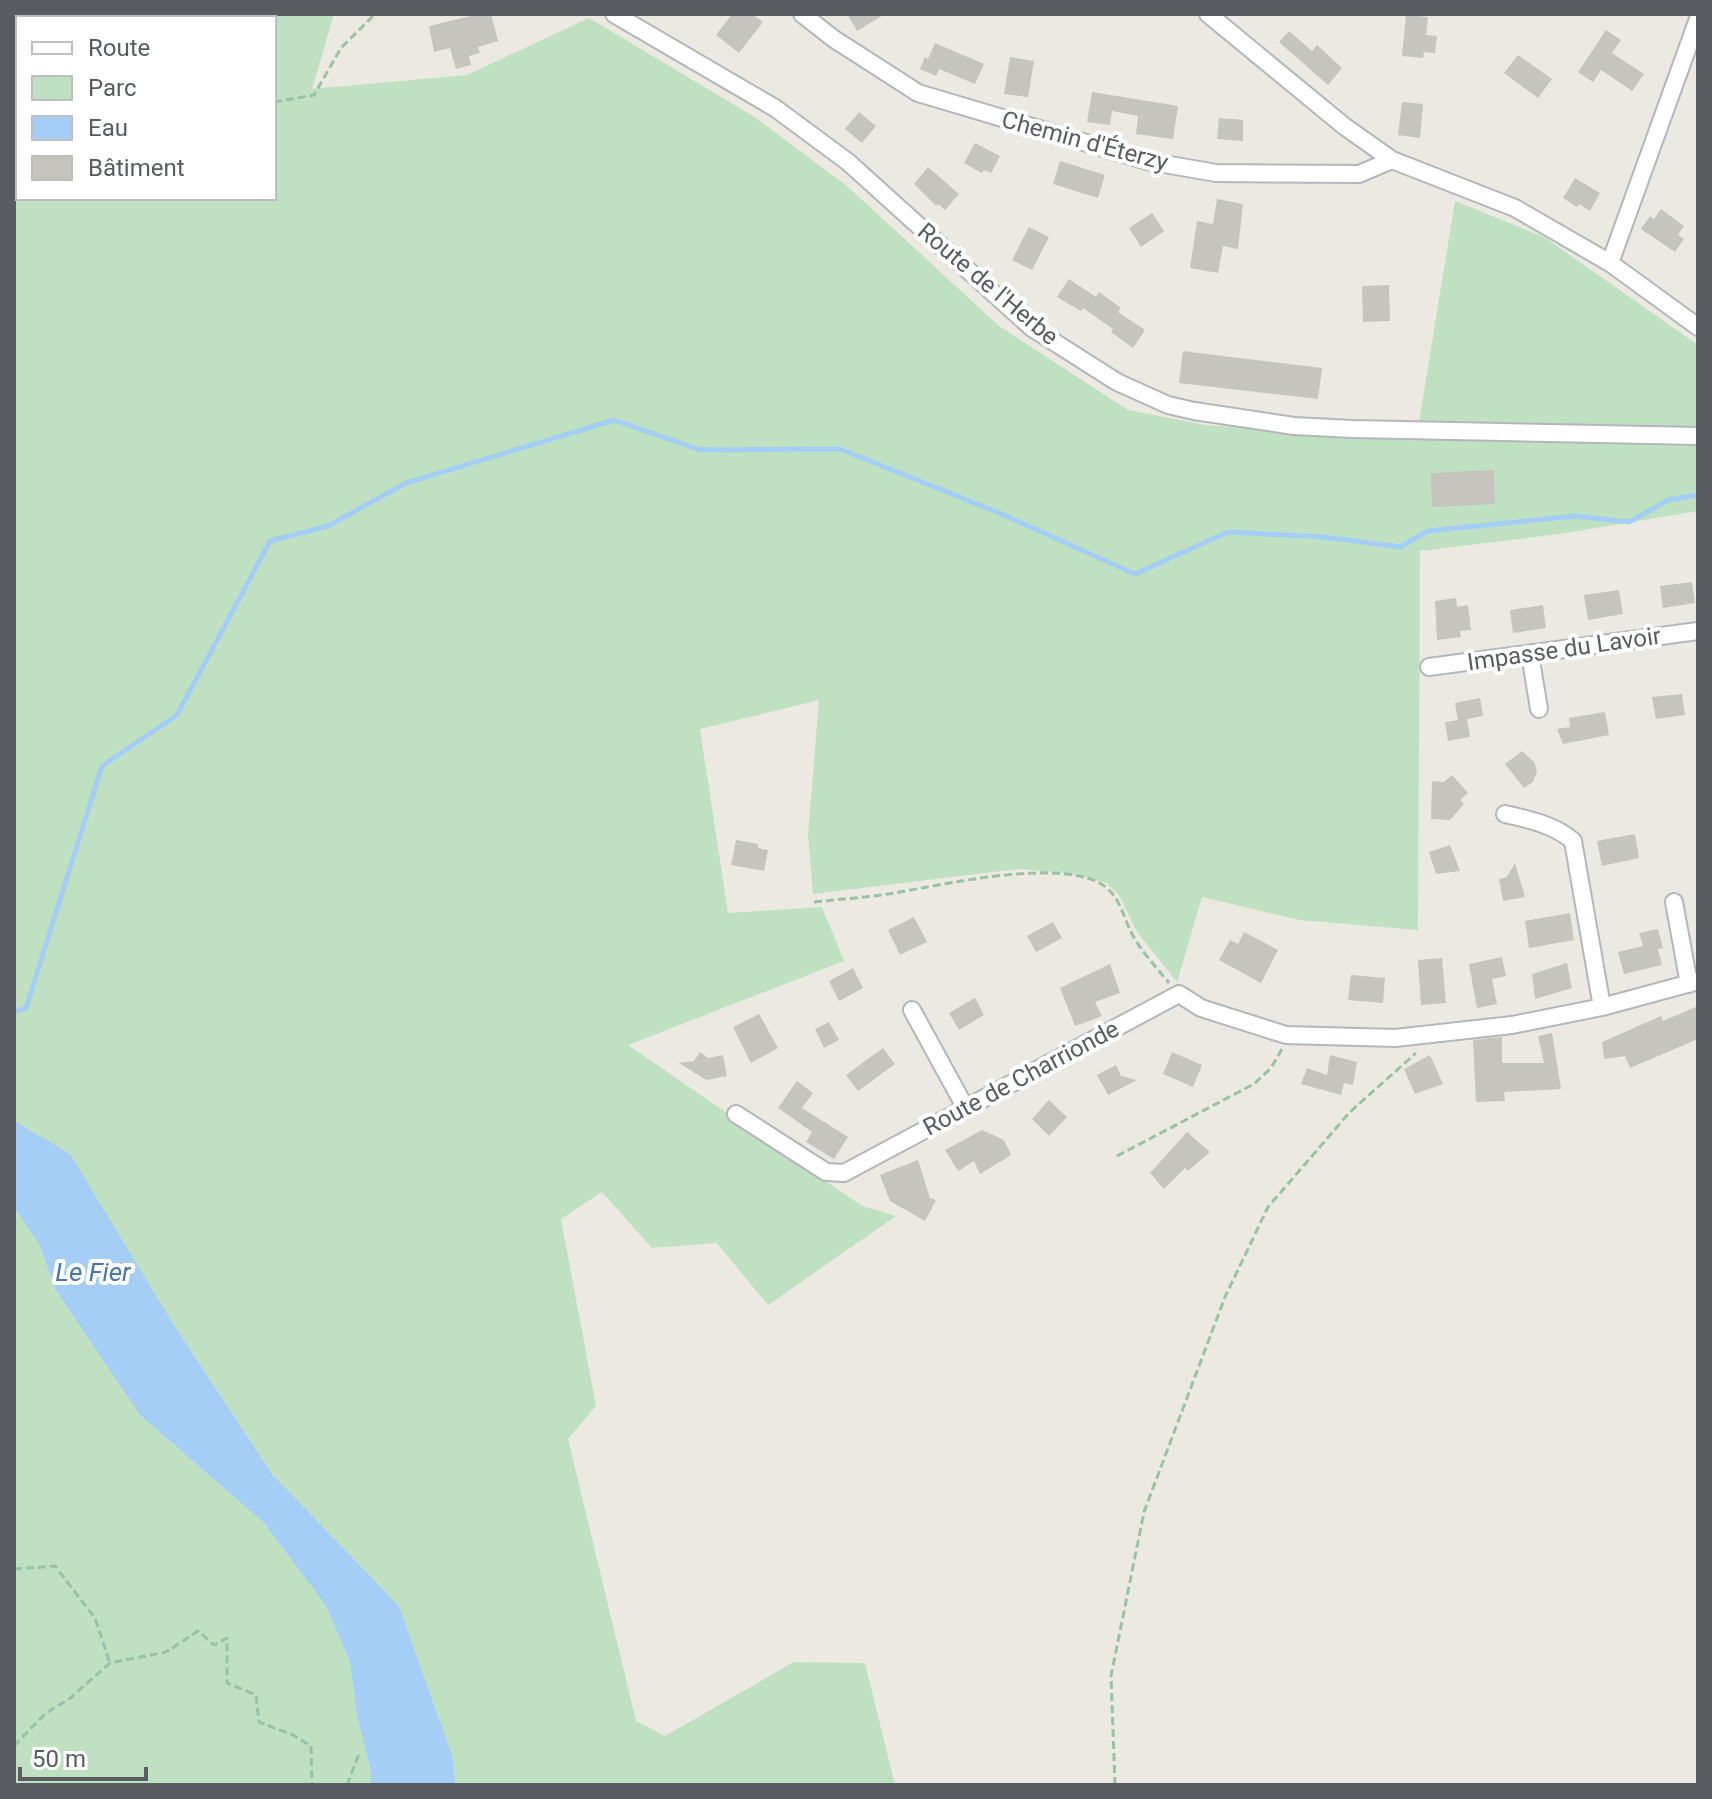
<svg xmlns="http://www.w3.org/2000/svg" width="1712" height="1799" font-family="Roboto,sans-serif">
	<style>
		.commercial { fill: #faf4d7 }
		.green { fill: #bfe1c1 }
		.water { fill: #a5cef7 }
		.lines { fill: none; stroke-linecap: round; stroke-linejoin: round }
		.stream { stroke: #a5cef7; stroke-width: 5 }
		.building { fill: #c6c4be }
		.minor-casing { stroke: #b3b6ba; stroke-width: 20 }
		.path { stroke: #99c1a7; stroke-width: 3; stroke-dasharray: 8 4; stroke-linecap: butt }
		.minor { stroke: #fff; stroke-width: 16 }
		.labels { text-anchor: middle; stroke-width: 8; stroke-linejoin: round; paint-order: stroke }
		.street-label { font-size: 24px; fill: #595c60; stroke: #fff }
		.water-label { font-size: 26px; font-style: italic; fill: #4874af; stroke: #fff }
	</style>
	<rect width="100%" height="100%" fill="#ebe9e1"/>
	<!-- commercial -->
	<path class="commercial" d="M14 14H232L193 18H18V36L14 41Z"/>
	<!-- green -->
	<path class="green" d="M232 14H334L312 89 467 75 589 18 756 118 847 186 999 326 1128 410 1206 425 1416 441 1455 201 1544 237 1698 345V511L1560 534 1420 551 1418 930 1299 920 1202 897 1177 982 1137 932 1119 895 1106 883 1068 873 1019 869 813 894 808 834 819 700 700 729 728 913 822 907 844 961 628 1045 862 1206 896 1216 768 1305 717 1243 652 1248 602 1192 561 1219 596 1406 568 1439 636 1721 665 1736 794 1662 865 1663 895 1785H456L452 1755 399 1606 272 1474 169 1317 14 1121V41L18 36V198H274V18H193Z
		M14 1207 39 1244 55 1289 140 1415 264 1523 326 1606 350 1662 357 1716 371 1771V1785H14Z"/>
	<!-- water -->
	<path class="water" d="M14 1121 70 1154 169 1317 272 1474 399 1606 452 1755 456 1785H371V1771L357 1716 350 1662 326 1606 264 1523 140 1415 55 1289 39 1244 14 1207Z"/>
	<g class="lines">
		<!-- stream -->
		<path class="stream" d="M14 1012 26 1008 102 766 177 715 270 541 328 526 406 483 614 420 700 450 840 449 999 513 1135 574 1228 532 1324 537 1400 547 1428 531 1575 516 1629 522 1668 500 1698 495"/>
	</g>
	<!-- building -->
	<path class="building" d="M479 14H491L498 41 478 47 480 53 469 56 471 65 456 69 450 48 434 52 429 26Z
		M732 14H752L763 22 739 53 716 35Z
		M847 14H885L857 31Z
		M1406 15 1428 17 1426 35 1437 36 1435 53 1424 52 1423 58 1402 56Z
		M1606 30 1621 40 1612 53 1644 74 1632 91 1601 70 1593 82 1578 72Z
		M1289 31 1312 51 1317 45 1342 68 1328 85 1279 42Z
		M935 43 984 64 975 84 939 69 936 76 920 69 925 57 928 59Z
		M1518 55 1552 79 1538 98 1504 73Z
		M1010 57 1034 61 1028 97 1004 94Z
		M1092 92 1178 106 1173 139 1136 134 1138 116 1112 111 1110 125 1087 122Z
		M1402 102 1423 104 1420 138 1398 135Z
		M859 112 876 126 862 143 845 129Z
		M1219 118 1243 120V141L1217 139Z
		M975 143 1000 156 991 173 984 170 982 173 964 163Z
		M1060 161 1105 175 1098 198 1053 184Z
		M928 167 959 194 945 210 938 204 936 206 914 184Z
		M1575 178 1600 193 1590 211 1579 204 1577 207 1563 198Z
		M1217 199 1243 204 1238 249 1223 246 1218 273 1190 268 1197 221 1213 224Z
		M1661 209 1684 226 1678 235 1684 239 1675 252 1641 229 1650 216 1654 219Z
		M1152 213 1164 231 1141 247 1129 228Z
		M1029 227 1049 237 1032 270 1012 260Z
		M1069 279 1096 297 1099 292 1121 308 1118 312 1145 330 1133 348 1111 332 1113 329 1083 308 1081 311 1057 297Z
		M1389 285 1390 321 1363 322 1362 286Z
		M1183 351 1322 368 1318 399 1179 383Z
		M1494 470 1495 504 1432 507 1431 473Z
		M1692 582 1695 603 1663 608 1660 586Z
		M1619 590 1623 614 1588 620 1584 595Z
		M1456 598 1457 607 1468 605 1471 630 1460 631 1461 637 1437 640 1435 601Z
		M1543 605 1546 628 1513 633 1510 610Z
		M1682 694 1685 715 1656 719 1652 697Z
		M1480 698 1483 716 1467 719 1470 737 1448 741 1445 722 1458 720 1455 703Z
		M1605 712 1609 735 1563 744 1557 729 1570 727 1569 718Z
		M1522 751 1534 762 1537 771 1533 782 1524 788 1505 764Z
		M1452 775 1468 793 1460 800 1464 804 1450 820 1431 819 1432 781 1444 782Z
		M1635 834 1639 858 1602 866 1597 841Z
		M736 840 758 844V848L768 850 764 871 731 865Z
		M1450 845 1460 871 1436 874 1429 852Z
		M1515 863 1525 897 1503 901 1499 879 1507 877Z
		M1570 913 1574 940 1529 948 1525 921Z
		M914 917 927 942 900 955 888 930Z
		M1053 922 1062 938 1036 952 1027 936Z
		M1658 929 1663 948 1658 949 1662 965 1624 974 1618 952 1643 946 1639 933Z
		M1244 932 1278 950 1261 983 1219 960 1230 940 1238 944Z
		M1502 957 1506 976 1492 979 1497 1004 1477 1008 1469 964Z
		M1442 958 1446 1003 1421 1005 1418 960Z
		M1567 963 1572 988 1535 999 1532 974Z
		M1110 964 1120 993 1095 1002 1102 1016 1075 1026 1060 988Z
		M853 968 863 988 839 1001 829 981Z
		M1351 975 1385 978 1383 1003 1348 1000Z
		M975 998 984 1015 959 1030 949 1013Z
		M1698 1006V1039L1630 1068 1625 1056 1604 1059 1602 1042 1661 1016 1663 1021Z
		M759 1014 778 1048 751 1063 733 1027Z
		M829 1022 839 1040 824 1048 815 1029Z
		M1552 1033 1561 1089 1504 1092 1505 1101 1476 1102 1473 1040 1502 1037V1063H1544L1538 1036Z
		M883 1048 895 1064 858 1091 846 1075Z
		M700 1052 708 1058 723 1055 727 1076 706 1080 679 1063 694 1061Z
		M1172 1052 1202 1065 1193 1087 1163 1074Z
		M1330 1055 1357 1062 1353 1085 1344 1083 1341 1095 1301 1084 1307 1068 1327 1075Z
		M1430 1055 1443 1084 1415 1094 1404 1069Z
		M1116 1065 1121 1076 1137 1080 1108 1095 1097 1075Z
		M797 1081 813 1093 802 1108 848 1137 834 1159 806 1142 812 1132 778 1108Z
		M1049 1100 1067 1117 1049 1136 1032 1119Z
		M982 1130 1004 1140 1011 1155 980 1174 974 1161 958 1171 945 1150Z
		M1187 1132 1210 1152 1188 1171 1185 1168 1164 1189 1150 1173Z
		M918 1160 930 1198 936 1200 925 1221 890 1201 880 1175Z"/>
	<g class="lines">
		<!-- minor casing -->
		<g class="minor-casing">
			<path id="minor" d="M614 14 775 108 848 162 1032 328 1117 382 1168 405 1194 411 1294 426 1353 429 1698 436
				M802 14 834 39 918 93 1147 161 1216 173 1359 174 1392 160
				M1208 14 1344 126 1392 160 1515 208 1610 263 1698 327
				M1610 263 1698 19
				M1530 654 1539 709
				M1429 667 1698 631
				M1505 814C1528 819 1555 825 1573 841L1602 1007
				M1674 902 1689 984
				M912 1010 965 1107
				M736 1114 826 1172 844 1173 1179 994 1201 1008 1286 1035 1395 1038 1512 1025 1602 1007 1698 981"/>
		</g>
		<!-- path -->
		<path class="path" d="M22 18 55 14
			M14 19 18 18
			M274 102 314 95 341 48 375 14
			M814 902C839 899 863 898 888 894 935 887 1074 852 1110 891 1122 904 1124 919 1132 934 1141 951 1157 968 1169 983
			M1117 1156 1254 1084 1271 1068 1282 1049
			M14 1569 55 1566 95 1618 110 1663
			M14 1746 46 1713 69 1699 110 1663 166 1652 198 1631 214 1645 227 1638V1683L256 1695 259 1722 293 1735 311 1746 312 1785
			M347 1785 359 1754
			M1115 1785 1111 1676 1144 1512 1225 1297 1268 1207 1350 1112 1416 1053"/>
		<!-- minor -->
		<use href="#minor" class="minor"/>
	</g>
	<g class="labels">
		<!-- street labels -->
		<g class="street-label">
			<text transform="translate(1085 141) rotate(15)" y="8">Chemin d'Éterzy</text>
			<text transform="translate(988 284) rotate(40)" y="8">Route de l'Herbe</text>
			<text transform="translate(1564 649) rotate(-8)" y="8">Impasse du Lavoir</text>
			<text transform="translate(1021 1078) rotate(-28)" y="8">Route de Charrionde</text>
		</g>
		<!-- water labels -->
		<g class="water-label">
			<text x="93" y="1281">Le Fier</text>
		</g>
	</g>
	<!-- border -->
	<rect width="1712" height="1799" fill="none" stroke="#595c60" stroke-width="32"/>
	<!-- legend -->
	<rect x="16" y="16" width="260" height="184" fill="#ffffff" stroke="#bdbebf" stroke-width="2"/>
	<rect x="32" y="42" width="40" height="12" fill="#ffffff" stroke="#bdbebf" stroke-width="2"/>
	<text x="88" y="56" font-size="24" fill="#595c60">Route</text>
	<rect x="32" y="76" width="40" height="24" fill="#bfe1c1" stroke="#bdbebf" stroke-width="2"/>
	<text x="88" y="96" font-size="24" fill="#595c60">Parc</text>
	<rect x="32" y="116" width="40" height="24" fill="#a5cef7" stroke="#bdbebf" stroke-width="2"/>
	<text x="88" y="136" font-size="24" fill="#595c60">Eau</text>
	<rect x="32" y="156" width="40" height="24" fill="#c6c4be" stroke="#bdbebf" stroke-width="2"/>
	<text x="88" y="176" font-size="24" fill="#595c60">Bâtiment</text>
	<!-- scale -->
	<path d="M20 1767v12h126v-12" fill="none" stroke="#595c60" stroke-width="4"/>
	<text x="32" y="1767" font-size="24" fill="#595c60" stroke="#ffffff" stroke-width="6" paint-order="stroke">50 m</text>
</svg>
